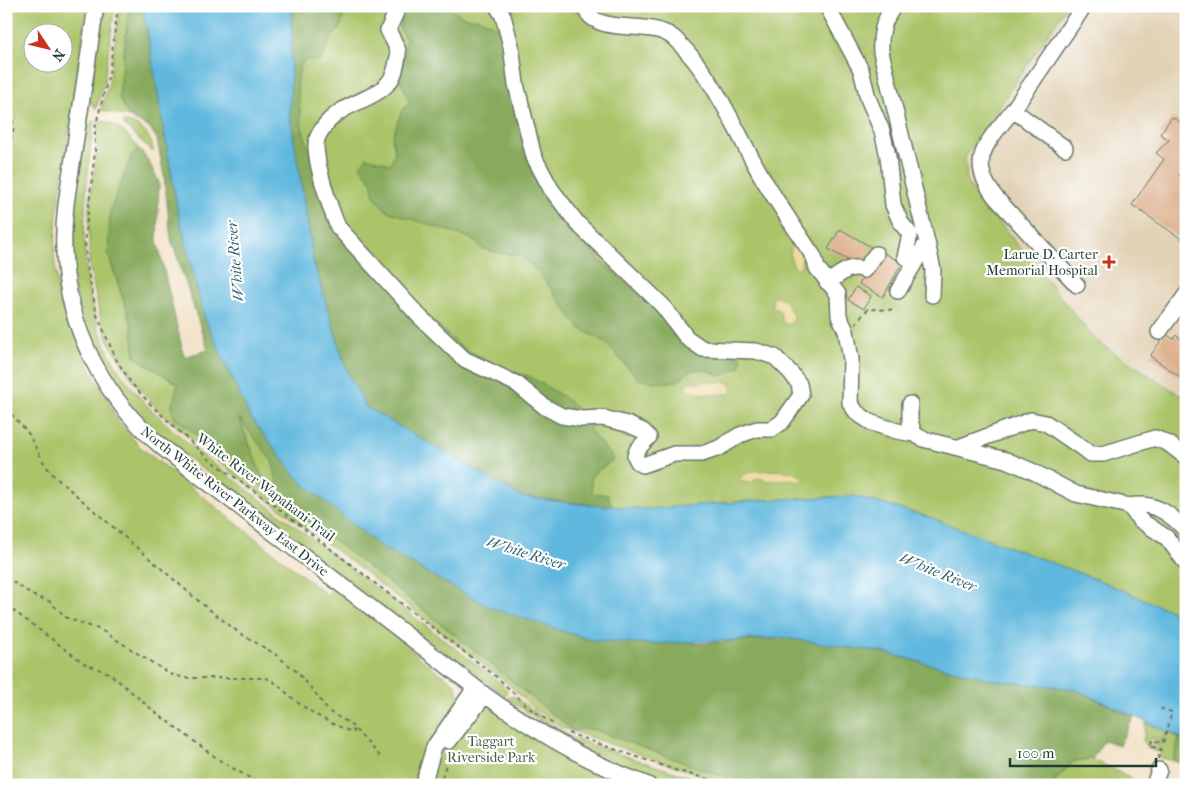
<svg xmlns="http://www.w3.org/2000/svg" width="1192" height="791" font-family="'IM FELL French Canon',serif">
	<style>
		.built { fill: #e2d2b5 }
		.green { fill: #abc469; stroke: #65804e; fill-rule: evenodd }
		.forest { fill: #88aa5d; stroke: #547448 }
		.sand { fill: #eeda9e; stroke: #868c69 }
		.water { fill: #61b8de; stroke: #407a89 }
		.building { fill: #ddaf8b }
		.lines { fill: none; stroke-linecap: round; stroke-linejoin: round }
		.minor-casing { stroke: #697767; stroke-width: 18 }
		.path { stroke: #697767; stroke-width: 2; stroke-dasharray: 4 4; stroke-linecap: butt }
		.minor { stroke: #fff; stroke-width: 15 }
		.poi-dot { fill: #c8321e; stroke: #fff; stroke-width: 2 }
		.labels { text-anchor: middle; stroke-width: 4.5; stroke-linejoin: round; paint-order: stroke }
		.poi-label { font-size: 14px; fill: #1f3d34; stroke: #fff; text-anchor: end }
		.street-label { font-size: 14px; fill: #1f3d34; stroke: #fff }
		.park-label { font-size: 14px; fill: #425f41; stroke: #fff }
		.water-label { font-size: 15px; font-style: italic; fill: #336267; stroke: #fff }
	</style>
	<rect width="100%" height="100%" fill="#fff"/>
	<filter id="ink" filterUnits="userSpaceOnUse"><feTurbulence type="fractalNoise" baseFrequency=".02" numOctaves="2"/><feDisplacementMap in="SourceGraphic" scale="10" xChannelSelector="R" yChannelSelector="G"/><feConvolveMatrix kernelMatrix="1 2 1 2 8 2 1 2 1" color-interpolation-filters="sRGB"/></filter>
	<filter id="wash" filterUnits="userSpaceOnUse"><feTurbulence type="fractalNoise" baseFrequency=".0096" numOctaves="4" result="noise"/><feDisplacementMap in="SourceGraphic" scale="20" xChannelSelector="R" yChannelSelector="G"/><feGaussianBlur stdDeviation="1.12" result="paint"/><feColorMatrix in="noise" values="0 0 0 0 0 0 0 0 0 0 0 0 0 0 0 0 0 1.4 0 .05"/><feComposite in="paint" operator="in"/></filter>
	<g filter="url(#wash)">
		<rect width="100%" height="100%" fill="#f2e2c7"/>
		<!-- built -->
		<path class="built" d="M1067 6H1186V399L1096 341 967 183 965 157Z"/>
		<!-- green -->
		<path class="green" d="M6 6H87L57 214 54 255 58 293 86 359 118 421 140 447 327 595 333 588 384 625 421 659 455 684 459 699 420 785H6ZM32 32H62V62H32Z
			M103 6H115L104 83 96 109 89 100Z
			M120 6H129L119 98 129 117 101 110 109 82Z
			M292 6H1067L965 157 967 183 1096 341 1186 399V617L1098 580 929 517 853 496 763 500 649 509 580 504 428 416 290 115Z
			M94 120C83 209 70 307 128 383 149 410 176 433 202 455L502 684 507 691 505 696 463 664 423 638 170 444C112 396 70 323 70 246 71 206 78 167 85 128Z
			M98 120C117 123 128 135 139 149L132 154 126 173 108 254 132 325 135 357 178 384 171 409 267 490 238 416 273 447 281 499 434 618 572 730 592 729 718 775 770 785H742L707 777 563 728 532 707 506 682 353 563 219 463 158 410 135 383 110 344 101 320 89 264V208L97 149Z
			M124 122C139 122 153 137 153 152L124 125Z
			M513 696 572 738 677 773 722 785H672L632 770 576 745 507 698Z
			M480 700 650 785H428L434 763Z
			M1146 723 1165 731 1162 742 1151 738 1149 747 1160 750 1159 752 1148 749 1143 742Z
			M1167 732 1179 738 1173 761 1159 757 1162 748 1152 745 1153 741 1163 744Z
			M1092 759 1145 785H1051L1074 761Z"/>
		<!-- forest -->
		<path class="forest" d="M129 6H146L144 12 178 213 205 319 250 417 301 482 696 644 784 638 881 652 993 680 1075 689 1134 717 1119 745 1104 740 1092 759 1074 761 1051 785H770L718 775 592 729 572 730 434 618 281 499 272 461 239 418 268 491 175 418 171 409 178 384 135 357 132 325 108 254 110 211 132 154 139 149 148 160 159 182 157 240 184 357 208 350 171 239 164 176 157 139 150 128 129 117 119 98Z
			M292 6H346L340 29 332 36 321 61 306 60 300 65 297 84 302 127 335 231 460 346 504 370 529 376 562 396 577 408 595 437 614 459 591 476 592 493 608 495 612 507 522 497 366 407 347 371 314 264 290 115Z
			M406 6H444L466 18H478L500 28 525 151 532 170 560 221 583 238 599 259 658 311 674 328 742 358 740 367 721 376C712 372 700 367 690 371 687 373 684 377 681 379 670 385 649 382 638 379L605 342 579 328 538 271 520 255 500 253 483 249 470 238 387 211 374 196 371 181 360 166 367 157 391 164 395 151 392 138 402 110 410 103 400 80 406 39 399 28Z
			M1179 738 1186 740V765L1173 761Z"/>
		<!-- sand -->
		<path class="sand" d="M792 246 799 249 802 258 801 267 797 268C790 264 789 253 792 246Z
			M773 296H777L785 301 794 317 792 323 783 324 780 311 772 306Z
			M689 382H727L731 384 733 391 731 394C718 394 697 396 686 389V385Z
			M753 471C768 471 793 467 804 479L801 482 787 479 771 481 757 478 751 483 738 481 743 475Z"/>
		<!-- water -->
		<path class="water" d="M146 6H292L290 115 314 264 347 371 366 407 522 497 580 504 649 509 763 500 853 496 929 517 1098 580 1186 617V740L1075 689 993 680 881 652 784 638 651 644 591 640 491 608 381 547 301 482 250 417 205 319 178 213 144 12Z"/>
		<g id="blocks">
			<!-- building -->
			<path class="building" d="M1172 117 1181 123 1184 119 1186 120V166L1179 176 1186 181V242L1132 205 1164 159 1156 153 1169 140 1160 134Z
				M840 229 871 247 860 267 828 249Z
				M879 250 902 263 883 297 859 284Z
				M856 287 871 296 864 309 848 300Z
				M1166 334 1173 339 1176 335 1182 340 1186 334V381L1150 356Z"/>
		</g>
	</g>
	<g filter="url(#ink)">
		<use href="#blocks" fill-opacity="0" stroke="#697767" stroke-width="1"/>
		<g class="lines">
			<!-- minor casing -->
			<g class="minor-casing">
				<path id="minor" d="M96 6C89 50 83 94 76 138 71 175 62 213 64 251 67 328 104 399 163 448L485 695C536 732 589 763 648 785
					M399 6 388 30C391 37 396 44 398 51 399 55 397 61 396 66 390 102 345 96 323 128 320 132 316 139 316 145 316 166 330 208 338 227L418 315 464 359 517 384 545 407 562 416 582 419 603 418 627 424 643 431 649 437 637 450 635 456 638 462 643 465 674 454H702L719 448 740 435 757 429H772L782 422 801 395 799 384 791 373 775 357 756 351 703 349 687 338 662 305 578 224 551 189 534 157 516 84 511 46 503 16 497 6
					M584 6C595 39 652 17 675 39 715 77 735 130 762 177 778 204 796 230 814 257L817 268 838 294 839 316 846 331 851 359 850 403 857 413 872 423 897 431 914 434 923 439 1006 460 1032 471 1076 494 1129 506 1140 520 1167 538 1186 563
					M827 6 861 70 868 98 882 131 888 156 893 205 901 223 910 234 905 257H918
					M894 6C883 21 880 34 881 52L927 242 898 291
					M1013 110 1084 6
					M1065 148 1013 110C987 143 965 160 997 199L1077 285
					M927 242 933 270 932 295
					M827 282C840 276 849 263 864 270L876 254
					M1159 332 1186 295
					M910 404V421L914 434
					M959 447 1031 420 1046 423 1091 454H1103L1155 438 1169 444 1186 457
					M1129 506C1154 501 1169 513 1186 530
					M449 741 485 695
					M423 785 434 747 475 688
					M1154 785 1159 770"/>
			</g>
			<!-- path -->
			<path class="path" d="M118 6 109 74 95 128V151L85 238 86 262 97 315 116 359 131 383 152 406 209 459 271 503 498 678 528 707 553 724
				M6 116 12 119 14 127 6 159
				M855 324 868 309 893 310
				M6 408 28 433 45 465 54 476 201 603 238 632 275 654 296 671 313 690 328 711 349 723 381 757
				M6 577 34 596 49 601 67 618 101 630 170 674 185 678H266C277 682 283 690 291 697 306 710 335 727 354 732L351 728
				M6 605 85 664 109 673 155 712 222 762 262 785
				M568 733 675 770 730 785
				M1158 759 1161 749 1150 746 1152 740 1163 743 1172 712 1159 708
				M440 785 449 754"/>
			<!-- minor -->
			<use href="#minor" class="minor"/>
		</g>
	</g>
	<!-- markers -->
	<path class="poi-dot" d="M1106.5 254.5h5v5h5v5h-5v5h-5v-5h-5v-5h5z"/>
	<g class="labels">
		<!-- poi labels -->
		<g class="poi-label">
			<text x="1098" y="259">Larue D. Carter<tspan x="1098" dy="16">Memorial Hospital</tspan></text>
		</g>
		<!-- street labels -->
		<g class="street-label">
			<text transform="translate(266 487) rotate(37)" y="5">White River Wapahani Trail</text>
			<text transform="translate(235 501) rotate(38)" y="5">North White River Parkway East Drive</text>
		</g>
		<!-- park labels -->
		<g class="park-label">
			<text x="491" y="746">Taggart<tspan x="491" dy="16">Riverside Park</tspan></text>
		</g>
		<!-- water labels -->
		<g class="water-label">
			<text transform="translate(235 261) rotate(-95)" y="5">White River</text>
			<text transform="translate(526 553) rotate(17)" y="5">White River</text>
			<text transform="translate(938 572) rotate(22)" y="5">White River</text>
		</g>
	</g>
	<!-- margin -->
	<rect width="1192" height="791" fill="none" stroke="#fff" stroke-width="25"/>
	<!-- north arrow -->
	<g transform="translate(48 48) rotate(125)"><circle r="24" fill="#ffffff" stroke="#a5b1ae"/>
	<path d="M0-4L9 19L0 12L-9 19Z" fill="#c8321e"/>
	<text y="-8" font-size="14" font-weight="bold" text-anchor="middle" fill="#1f3d34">N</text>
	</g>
	<!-- scale -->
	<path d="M1010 758v8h146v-8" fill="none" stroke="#1f3d34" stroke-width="2.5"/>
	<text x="1017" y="758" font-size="15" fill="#1f3d34" stroke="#ffffff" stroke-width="4" paint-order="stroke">100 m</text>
</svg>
